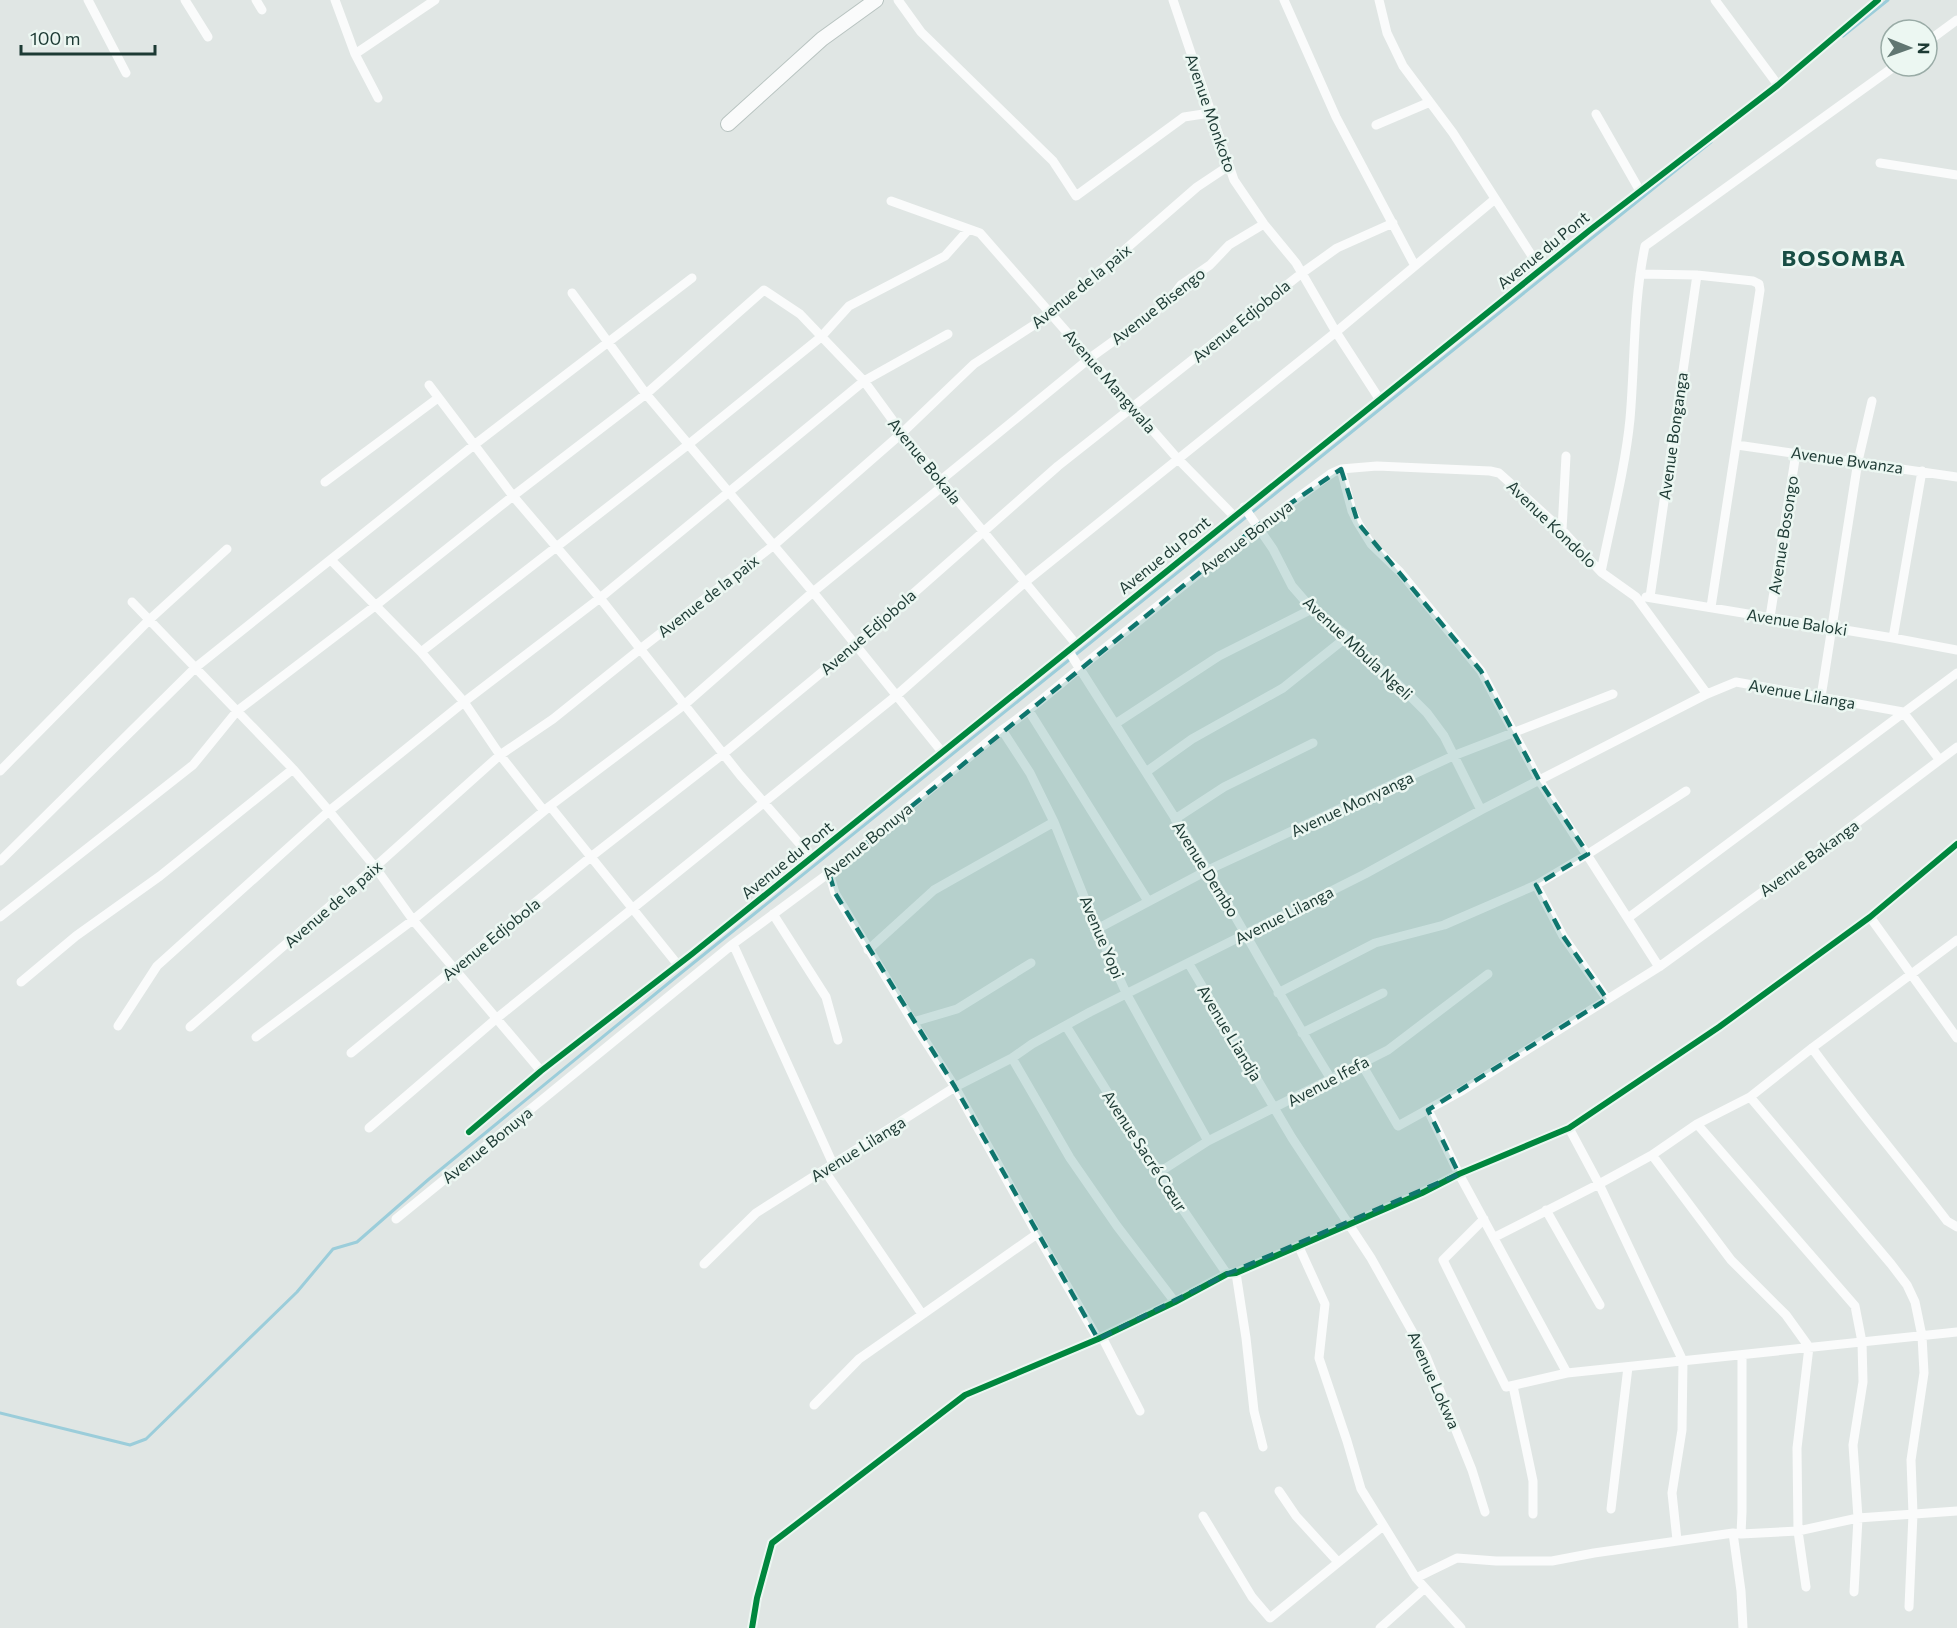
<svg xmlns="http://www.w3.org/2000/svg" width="1957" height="1628" font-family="Commissioner,sans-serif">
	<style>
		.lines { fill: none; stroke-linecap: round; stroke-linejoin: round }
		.stream { stroke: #9bcdda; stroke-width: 3 }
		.secondary-casing { stroke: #b8c3c0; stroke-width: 16 }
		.street { stroke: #fafbfb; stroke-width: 9 }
		.secondary { stroke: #fafbfb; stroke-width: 14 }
		.cycleway-casing { stroke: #ecf7f2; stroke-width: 10 }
		.cycleway { stroke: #00873e; stroke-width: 6 }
		.marked { fill: #0f766e; fill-opacity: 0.2; stroke: #0f766e; stroke-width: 4.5; stroke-dasharray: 12 8; stroke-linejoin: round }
		.labels { text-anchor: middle; stroke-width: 5; stroke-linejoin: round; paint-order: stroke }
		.street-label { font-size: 16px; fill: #1d3a34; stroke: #ecf7f2 }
		.district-label { font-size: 22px; font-weight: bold; letter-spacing: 1.5px; fill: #184e44; stroke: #ecf7f2 }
	</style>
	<rect width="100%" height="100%" fill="#e0e6e4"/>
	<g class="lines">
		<!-- stream -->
		<path class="stream" d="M1843 36 1888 0
			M0 1413 130 1445 146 1439 297 1292 333 1249 357 1242 429 1179 676 977 1711 142"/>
		<!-- secondary casing -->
		<g class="secondary-casing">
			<path id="secondary" d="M728 124 822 39 876 0"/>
		</g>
		<!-- street -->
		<path class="street" d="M88 0 126 73
			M185 0 208 37
			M256 0 262 10
			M335 0 355 54 378 98
			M898 0 921 32 1053 161 1076 196 1184 117 1210 113
			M1173 0 1234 180 1264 224 1296 263 1336 332 1380 400
			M1284 0 1336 117 1415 266
			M1379 0 1387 33 1403 66 1453 133 1541 270
			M1715 0 1778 85
			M1927 42 1957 20
			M355 54 435 0
			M1596 114 1640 191
			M1376 125 1430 102
			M1880 163 1957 175
			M891 201 980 233 1177 458 1234 516
			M1640 274 1697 275 1753 281 1759 284 1760 290 1711 607
			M572 293 646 394 813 592 942 752
			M429 385 513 496 600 598 740 775 812 858
			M1737 445 1957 477
			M1341 469 1352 511 1358 523 1371 544 1400 572 1481 671 1539 780 1659 967
			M941 480 1090 358 1169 301 1181 285 1210 265 1229 245 1264 224
			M325 482 438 398
			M1244 507 1273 549 1292 586 1312 609 1348 636 1368 659 1392 678 1427 713 1444 736 1481 810
			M1562 530 1566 456
			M331 560 421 652 464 702 500 755 544 811
			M1601 572C1611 521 1625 470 1630 419 1635 362 1633 303 1645 246L1895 66
			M1646 597 1893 638 1957 650
			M1650 597 1697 275
			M132 602 293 769 329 811 375 867 413 920 541 1071
			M1770 617 1796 453
			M1893 638 1922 471
			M1068 650C1115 725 1164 799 1210 874 1251 942 1289 1012 1331 1079
			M421 652 689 444 821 337 849 306 945 256 969 229
			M1821 697 1858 461 1872 401
			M1029 711 1148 901
			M1115 724 1219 656 1312 609
			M1002 730 1030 773 1054 822 1097 929 1127 995 1208 1141
			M0 771 149 620 227 549
			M1146 772 1192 739 1283 688 1348 636
			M550 806 678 965
			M1175 819 1224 787 1313 743
			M0 861 195 668 474 445 692 278
			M829 873 835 893 913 1022 955 1087 1037 1234 1098 1339
			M1536 885 1563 936 1607 999
			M773 914 826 997 838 1040
			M0 917 193 765 237 711 375 606 513 496 646 394 764 290 800 314 864 381 902 433 1076 644
			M1870 917 1957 1038
			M1628 918 1957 673
			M1097 929 1208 870 1453 756 1613 694
			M733 944 833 1164
			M868 950 934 890 1054 822
			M1189 964 1292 1138 1371 1258 1426 1356 1472 1470 1485 1512
			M21 982 76 936 160 876 293 769
			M1278 993 1375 943 1444 925 1536 885 1588 854 1686 791
			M913 1022 957 1009 1031 963
			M118 1026 157 966 329 811 464 702 600 598 864 381 948 334
			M1066 1026 1158 1173 1227 1274
			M190 1027 375 867 500 755 553 719 639 650 774 545 902 433 974 364 1051 314 1197 187 1227 167
			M1302 1033 1383 993
			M256 1037 413 920 550 806 684 705 813 592 944 485
			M1812 1048C1855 1107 1902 1162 1947 1221L1957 1227
			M351 1053 592 856 723 754 856 644 1058 466 1302 273 1337 248 1393 223
			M1012 1058 1070 1158 1117 1226 1175 1302
			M1361 1063 1398 1126 1463 1090 1659 967 1827 845 1957 747
			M1750 1097 1891 1264 1907 1285 1915 1302 1922 1336 1924 1373 1911 1460 1913 1514 1909 1607
			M1428 1110 1459 1174 1567 1373
			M1697 1124 1855 1306 1862 1342 1863 1382 1853 1445 1858 1518 1854 1592
			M369 1128 497 1018 897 695 1024 583 1336 332 1495 199
			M1569 1128 1599 1184 1683 1361 1682 1430 1672 1493 1677 1540
			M469 1132 541 1071 692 954 1590 230 1778 85 1878 0
			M1652 1155 1731 1260 1786 1315 1809 1347 1797 1448 1798 1531 1806 1587
			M824 1170 922 1314
			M1158 1173 1208 1141 1388 1050 1488 974
			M1546 1210 1600 1305
			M396 1219 733 944 829 873 1002 730C1038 705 1070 675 1105 648 1180 588 1254 529 1332 473L1341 469 1377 466 1490 471 1499 473 1562 530 1601 572 1636 597 1707 694
			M1484 1219 1443 1260 1506 1387 1567 1373 1957 1332
			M1495 1237 1599 1184 1652 1155 1697 1124 1750 1097 1812 1048 1957 940
			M1299 1247 1325 1304 1319 1358 1347 1441 1361 1489 1416 1578 1461 1628
			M704 1264 756 1213 955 1087 1012 1058 1032 1044 1090 1012 1365 874 1481 810 1707 694 1736 682 1903 712 1939 759
			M1236 1273 1246 1338 1254 1411 1263 1447
			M1102 1337 1140 1411
			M1742 1355V1512L1741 1534 1798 1531 1858 1518 1957 1511
			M1513 1386 1533 1481V1514
			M814 1405 859 1359 1037 1234
			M1279 1491 1296 1516 1338 1562
			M1611 1509 1628 1367
			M1203 1516 1252 1597 1270 1618 1383 1526
			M1733 1533 1741 1591 1743 1628
			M1416 1578 1457 1558 1496 1561H1552L1594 1553 1733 1533 1741 1534
			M752 1628 757 1598 772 1543 965 1395 1098 1339 1175 1302 1227 1274 1236 1273 1422 1193 1459 1174 1569 1128 1719 1027 1870 917 1957 844
			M1380 1628 1425 1588"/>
		<!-- secondary -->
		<use href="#secondary" class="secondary"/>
		<!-- cycleway casing -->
		<g class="cycleway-casing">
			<path id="cycleway" d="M469 1132 541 1071 692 954 1590 230 1778 85 1878 0
				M752 1628 757 1598 772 1543 965 1395 1098 1339 1175 1302 1227 1274 1236 1273 1422 1193 1459 1174 1569 1128 1719 1027 1870 917 1957 844"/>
		</g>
		<!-- cycleway -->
		<use href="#cycleway" class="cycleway"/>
	</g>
	<!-- marked area -->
	<path class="marked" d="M1341 469 1358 523 1481 671 1539 780 1588 854 1536 885 1563 936 1607 999 1428 1110 1459 1174 1227 1274 1098 1339 955 1087 835 893 829 873 1257 526Z"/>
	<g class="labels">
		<!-- street labels -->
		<g class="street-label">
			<text transform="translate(1211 113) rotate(71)" y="6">Avenue Monkoto</text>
			<text transform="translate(1543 250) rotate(-39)" y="6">Avenue du Pont</text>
			<text transform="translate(1081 286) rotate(-39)" y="6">Avenue de la paix</text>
			<text transform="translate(1158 306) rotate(-38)" y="6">Avenue Bisengo</text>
			<text transform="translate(1241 321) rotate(-39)" y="6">Avenue Edjobola</text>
			<text transform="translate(1110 381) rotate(49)" y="6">Avenue Mangwala</text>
			<text transform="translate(1673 436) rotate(-82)" y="6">Avenue Bonganga</text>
			<text transform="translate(1847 460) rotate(8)" y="6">Avenue Bwanza</text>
			<text transform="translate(925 461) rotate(51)" y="6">Avenue Bokala</text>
			<text transform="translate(1552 524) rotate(44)" y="6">Avenue Kondolo</text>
			<text transform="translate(1783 535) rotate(-81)" y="6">Avenue Bosongo</text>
			<text transform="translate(1246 537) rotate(-37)" y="6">Avenue Bonuya</text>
			<text transform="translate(1164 555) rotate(-39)" y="6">Avenue du Pont</text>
			<text transform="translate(708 596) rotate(-38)" y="6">Avenue de la paix</text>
			<text transform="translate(1797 622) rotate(9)" y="6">Avenue Baloki</text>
			<text transform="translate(868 632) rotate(-41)" y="6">Avenue Edjobola</text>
			<text transform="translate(1358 648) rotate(43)" y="6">Avenue Mbula Ngeli</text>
			<text transform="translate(1802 694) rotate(10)" y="6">Avenue Lilanga</text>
			<text transform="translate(1352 804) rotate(-25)" y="6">Avenue Monyanga</text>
			<text transform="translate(867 841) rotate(-39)" y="6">Avenue Bonuya</text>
			<text transform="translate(1809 858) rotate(-36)" y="6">Avenue Bakanga</text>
			<text transform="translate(787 860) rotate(-39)" y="6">Avenue du Pont</text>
			<text transform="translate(1206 869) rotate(58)" y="6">Avenue Dembo</text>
			<text transform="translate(333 904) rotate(-41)" y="6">Avenue de la paix</text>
			<text transform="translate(1284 915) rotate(-27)" y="6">Avenue Lilanga</text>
			<text transform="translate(1102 937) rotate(67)" y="6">Avenue Yopi</text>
			<text transform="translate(491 939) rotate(-39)" y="6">Avenue Edjobola</text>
			<text transform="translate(1230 1033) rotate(59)" y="6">Avenue Liandja</text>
			<text transform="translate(1328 1081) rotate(-28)" y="6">Avenue Ifefa</text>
			<text transform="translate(487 1145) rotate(-39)" y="6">Avenue Bonuya</text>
			<text transform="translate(858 1149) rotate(-32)" y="6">Avenue Lilanga</text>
			<text transform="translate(1145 1151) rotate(57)" y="6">Avenue Sacré Cœur</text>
			<text transform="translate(1434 1380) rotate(66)" y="6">Avenue Lokwa</text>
		</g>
		<!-- district labels -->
		<g class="district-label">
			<text x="1844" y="266">BOSOMBA</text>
		</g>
	</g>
	<!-- north arrow -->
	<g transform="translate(1909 48) rotate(91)"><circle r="28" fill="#ecf7f2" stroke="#99aba6" stroke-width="1.5"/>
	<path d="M0-4.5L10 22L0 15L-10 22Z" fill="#617672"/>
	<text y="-9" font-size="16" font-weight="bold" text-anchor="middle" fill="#1d3a34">N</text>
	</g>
	<!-- scale -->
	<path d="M21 45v9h134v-9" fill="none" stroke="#1d3a34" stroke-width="3"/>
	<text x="30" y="45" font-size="18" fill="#1d3a34" stroke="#ecf7f2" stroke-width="4.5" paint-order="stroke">100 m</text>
</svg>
